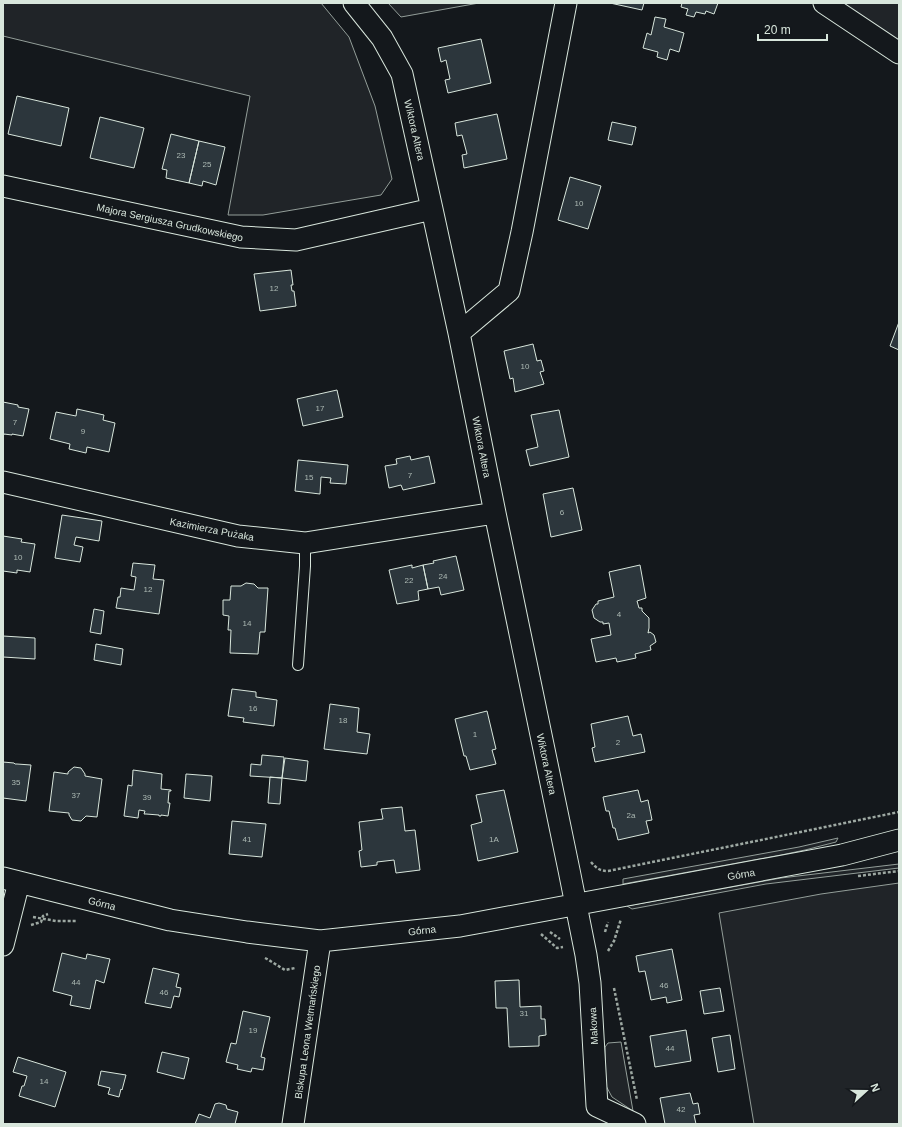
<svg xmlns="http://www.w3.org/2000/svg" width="902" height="1127" font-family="Arial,sans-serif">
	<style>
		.green { fill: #202428; stroke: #939e99 }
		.building { fill: #2c363c; stroke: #d8e6dc }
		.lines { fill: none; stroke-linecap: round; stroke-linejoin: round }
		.service-casing { stroke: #d8e6dc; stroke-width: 12 }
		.minor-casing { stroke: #d8e6dc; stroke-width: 23 }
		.path { stroke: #9da8a2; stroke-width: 2.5; stroke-dasharray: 3 2; stroke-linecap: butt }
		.service { stroke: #14181c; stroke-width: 10 }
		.minor { stroke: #14181c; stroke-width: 21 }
		.labels { text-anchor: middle; stroke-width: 3; stroke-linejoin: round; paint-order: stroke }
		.number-label { font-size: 8px; fill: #adbab4 }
		.street-label { font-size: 10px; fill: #d8e6dc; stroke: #14181c }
	</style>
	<rect width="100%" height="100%" fill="#14181c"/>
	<!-- green -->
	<path class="green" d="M3 3H321L349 37 375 106 392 179 381 195 263 215H228L250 96 3 36Z
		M388 3H479L401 17Z
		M838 3H899V44Z
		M838 838 836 842 805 850 781 855 623 884V879L799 847Z
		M899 864V868L766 884 632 909 627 906 781 878Z
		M899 883V1124H754L719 913 821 894Z
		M621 1042 633 1111 612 1097 605 1084V1047L608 1043Z"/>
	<!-- building -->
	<path class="building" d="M610 3H644L642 10Z
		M682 3H718L714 14 706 11 705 14 696 12 694 17 686 15 688 9 681 7Z
		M655 17 666 19 664 27 684 33 679 52 670 49 667 60 657 57 658 52 643 48 647 33 651 35Z
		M481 39 491 83 448 93 445 80 450 79 446 60 441 62 438 48Z
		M17 96 69 108 61 146 8 134Z
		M497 114 507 159 464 168 462 155 467 154 462 135 457 136 455 123Z
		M100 117 144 128 134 168 90 158Z
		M612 122 636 127 632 145 608 140Z
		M171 134 199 141 189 183 166 178 167 170 162 169Z
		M199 141 225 147 216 185 203 181 202 186 189 183Z
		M570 177 601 186 588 229 558 220Z
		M291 270 293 285H291L292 291H294L296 306 260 311 254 274Z
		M899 322V350L890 346Z
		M533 344 537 361 541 360 544 371 540 372 544 384 515 392 513 378 510 379 504 351Z
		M337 390 343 417 303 426 297 399Z
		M3 402 18 405V407L29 409 23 436 12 434V435L4 434 3 437Z
		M77 409 104 415 103 420 115 423 109 452 87 447 86 453 69 449 70 444 50 439 56 412 76 416Z
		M559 410 569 457 530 466 526 450 538 447 531 415Z
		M410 456 411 460 429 456 435 483 403 490 401 485 389 488 385 466 397 464 396 459Z
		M298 460 348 465 346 484 330 483 331 478 321 477 320 494 295 491Z
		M573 488 582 530 551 537 543 494Z
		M62 515 102 521 99 541 76 537 74 545 83 547 80 562 55 558Z
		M3 536 22 539 21 542 35 544 30 572 17 570V573L3 571Z
		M456 556 464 590 441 595 439 587 428 589 423 565 434 563 433 561Z
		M133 563 155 565 153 579 164 580 159 614 116 608 118 597H120L121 588 134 590 136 577 131 576Z
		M412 565V568L423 565 428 589 418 591 419 600 397 604 389 570Z
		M640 565 646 598 637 601 639 608H642V611L649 618V628L648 633 650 632 654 635 656 642 650 646 651 650 635 654 636 658 617 662 616 658 596 662 591 639 611 635 609 623 603 624V622H600L594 618 592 610 596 604H598V601L614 597 609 572Z
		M246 583 254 584 258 588H268L265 632H260L258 654 230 653 231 630H228L229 616 223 615V600H230L231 586H241Z
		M94 609 104 611 101 634 90 632Z
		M3 636 35 638V659L3 657Z
		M96 644 123 649 121 665 94 660Z
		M232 689 256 692V697L277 700 274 726 243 722 244 718 228 716Z
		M330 704 359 708 357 732 370 734 367 754 324 749Z
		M487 711 496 749 492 750 496 764 470 770 466 756H464L455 719Z
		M628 716 633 736 641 734 645 752 595 762 592 748 595 747 591 724Z
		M262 755 284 757 282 778 250 776 251 764 261 765Z
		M285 758 308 761 306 781 282 778Z
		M3 762 14 763 15 764H17L31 765 26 801 3 798Z
		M74 767 81 768 85 774V776L102 779 97 817 86 816 81 821 72 820 69 815V813L49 811 54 772 68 774V772Z
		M133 770 162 774 161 789 171 790V791H169L168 803H170L168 816 161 815V816H159V815L146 814H144L145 811 139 810 138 818 124 816 128 785 132 786Z
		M186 774 212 776 210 801 184 798Z
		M270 777 282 778 280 804 268 803Z
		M504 790 518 852 478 861 471 825 482 822 476 795Z
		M638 790 641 802 648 800 652 820 646 821 649 833 618 840 615 828H613L609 811H606L603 797Z
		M402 807 405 831 415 830 420 870 396 873 394 860 377 862V865L361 867 359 851 362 850 359 822 383 819 381 809Z
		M232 821 266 824 262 857 229 854Z
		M672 949 682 1000 667 1003 666 997 651 1000 645 971 639 972 636 956Z
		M62 953 86 959 87 954 110 959 104 983 96 980 90 1009 70 1005 72 996 53 991Z
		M153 968 179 974 176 987 181 988 179 997 174 996 171 1008 145 1003Z
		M519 980 520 1007 541 1006V1019H545L546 1035 539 1036V1046L509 1047 507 1008H496L495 981Z
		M720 988 724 1011 704 1014 700 991Z
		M243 1011 270 1017 261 1057 265 1058 263 1070 252 1068 251 1072 237 1069 238 1065 226 1062 231 1043 236 1044Z
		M686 1030 691 1061 655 1067 650 1036Z
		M730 1035 735 1069 718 1072 712 1038Z
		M162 1052 189 1058 184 1079 157 1072Z
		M18 1057 66 1072 55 1107 19 1096 22 1086H24L27 1076 13 1072Z
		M101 1071 126 1075 122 1090 121 1089 119 1097 108 1094 110 1088 98 1085Z
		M690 1093 693 1104 698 1103 700 1114 694 1115 696 1124H665L660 1098Z
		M219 1103 226 1105 227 1109 238 1112 235 1124H195L199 1114 210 1118 215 1104Z"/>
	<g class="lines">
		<!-- service casing -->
		<g class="service-casing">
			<path id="service" d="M298 665 305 566V543"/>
		</g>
		<!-- minor casing -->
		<g class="minor-casing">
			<path id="minor" d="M354 3 382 38 402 74 432 209 459 333 495 513 569 870 586 955 590 983 597 1106 635 1124
				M824 3 899 53
				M3 186 241 237 296 240 432 209
				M459 333 509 291 522 232 566 3
				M3 482 238 536 305 543 495 513
				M3 878 170 920 247 932 320 941 460 926 842 855 899 840
				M3 945 19 882
				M293 1124 320 941"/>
		</g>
		<!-- path -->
		<path class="path" d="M591 862C596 868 600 871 608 871L899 812
			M858 876 899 871
			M33 917 56 921H76
			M31 925 41 922 43 916 48 914
			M550 932 560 939
			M605 932 608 922
			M541 934 557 948 563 947
			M608 951 614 941 621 919
			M265 958 267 959 285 970 295 968
			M614 988 637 1100"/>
		<!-- service -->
		<use href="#service" class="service"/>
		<!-- minor -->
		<use href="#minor" class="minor"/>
	</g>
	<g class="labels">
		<!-- number labels -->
		<g class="number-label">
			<text x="181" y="158">23</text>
			<text x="207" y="167">25</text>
			<text x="579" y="206">10</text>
			<text x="274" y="291">12</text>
			<text x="525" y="369">10</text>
			<text x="320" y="411">17</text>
			<text x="15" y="425">7</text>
			<text x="83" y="434">9</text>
			<text x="410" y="478">7</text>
			<text x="309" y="480">15</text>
			<text x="562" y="515">6</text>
			<text x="18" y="560">10</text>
			<text x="443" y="579">24</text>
			<text x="409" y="583">22</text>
			<text x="148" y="592">12</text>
			<text x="619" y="617">4</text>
			<text x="247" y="626">14</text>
			<text x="253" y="711">16</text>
			<text x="343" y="723">18</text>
			<text x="475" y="737">1</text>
			<text x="618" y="745">2</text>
			<text x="16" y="785">35</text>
			<text x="76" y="798">37</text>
			<text x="147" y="800">39</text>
			<text x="631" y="818">2a</text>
			<text x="247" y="842">41</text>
			<text x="494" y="842">1A</text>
			<text x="76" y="985">44</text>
			<text x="664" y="988">46</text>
			<text x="164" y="995">46</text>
			<text x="524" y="1016">31</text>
			<text x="253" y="1033">19</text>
			<text x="670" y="1051">44</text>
			<text x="44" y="1084">14</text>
			<text x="681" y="1112">42</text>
		</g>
		<!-- street labels -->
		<g class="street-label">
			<text transform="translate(415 130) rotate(77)" y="4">Wiktora Altera</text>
			<text transform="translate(170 222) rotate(12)" y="4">Majora Sergiusza Grudkowskiego</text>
			<text transform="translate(482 447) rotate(79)" y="4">Wiktora Altera</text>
			<text transform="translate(212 529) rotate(11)" y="4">Kazimierza Pużaka</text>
			<text transform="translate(547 764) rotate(78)" y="4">Wiktora Altera</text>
			<text transform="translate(741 874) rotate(-10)" y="4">Górna</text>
			<text transform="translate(102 903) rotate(14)" y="4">Górna</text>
			<text transform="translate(422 930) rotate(-6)" y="4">Górna</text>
			<text transform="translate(593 1026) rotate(-93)" y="4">Makowa</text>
			<text transform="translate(307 1032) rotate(-82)" y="4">Biskupa Leona Wetmańskiego</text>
		</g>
	</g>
	<!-- border -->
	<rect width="902" height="1127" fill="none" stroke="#d8e6dc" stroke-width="8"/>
	<!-- north arrow -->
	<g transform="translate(866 1091) rotate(69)" stroke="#14181c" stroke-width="3" paint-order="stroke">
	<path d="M0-3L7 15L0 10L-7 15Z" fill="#d8e6dc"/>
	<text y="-6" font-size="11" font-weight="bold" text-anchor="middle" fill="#d8e6dc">N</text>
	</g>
	<!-- scale -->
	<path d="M758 34v6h69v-6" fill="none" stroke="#d8e6dc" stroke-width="2"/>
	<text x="764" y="34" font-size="12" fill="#d8e6dc" stroke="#14181c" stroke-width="3" paint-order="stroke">20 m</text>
</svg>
